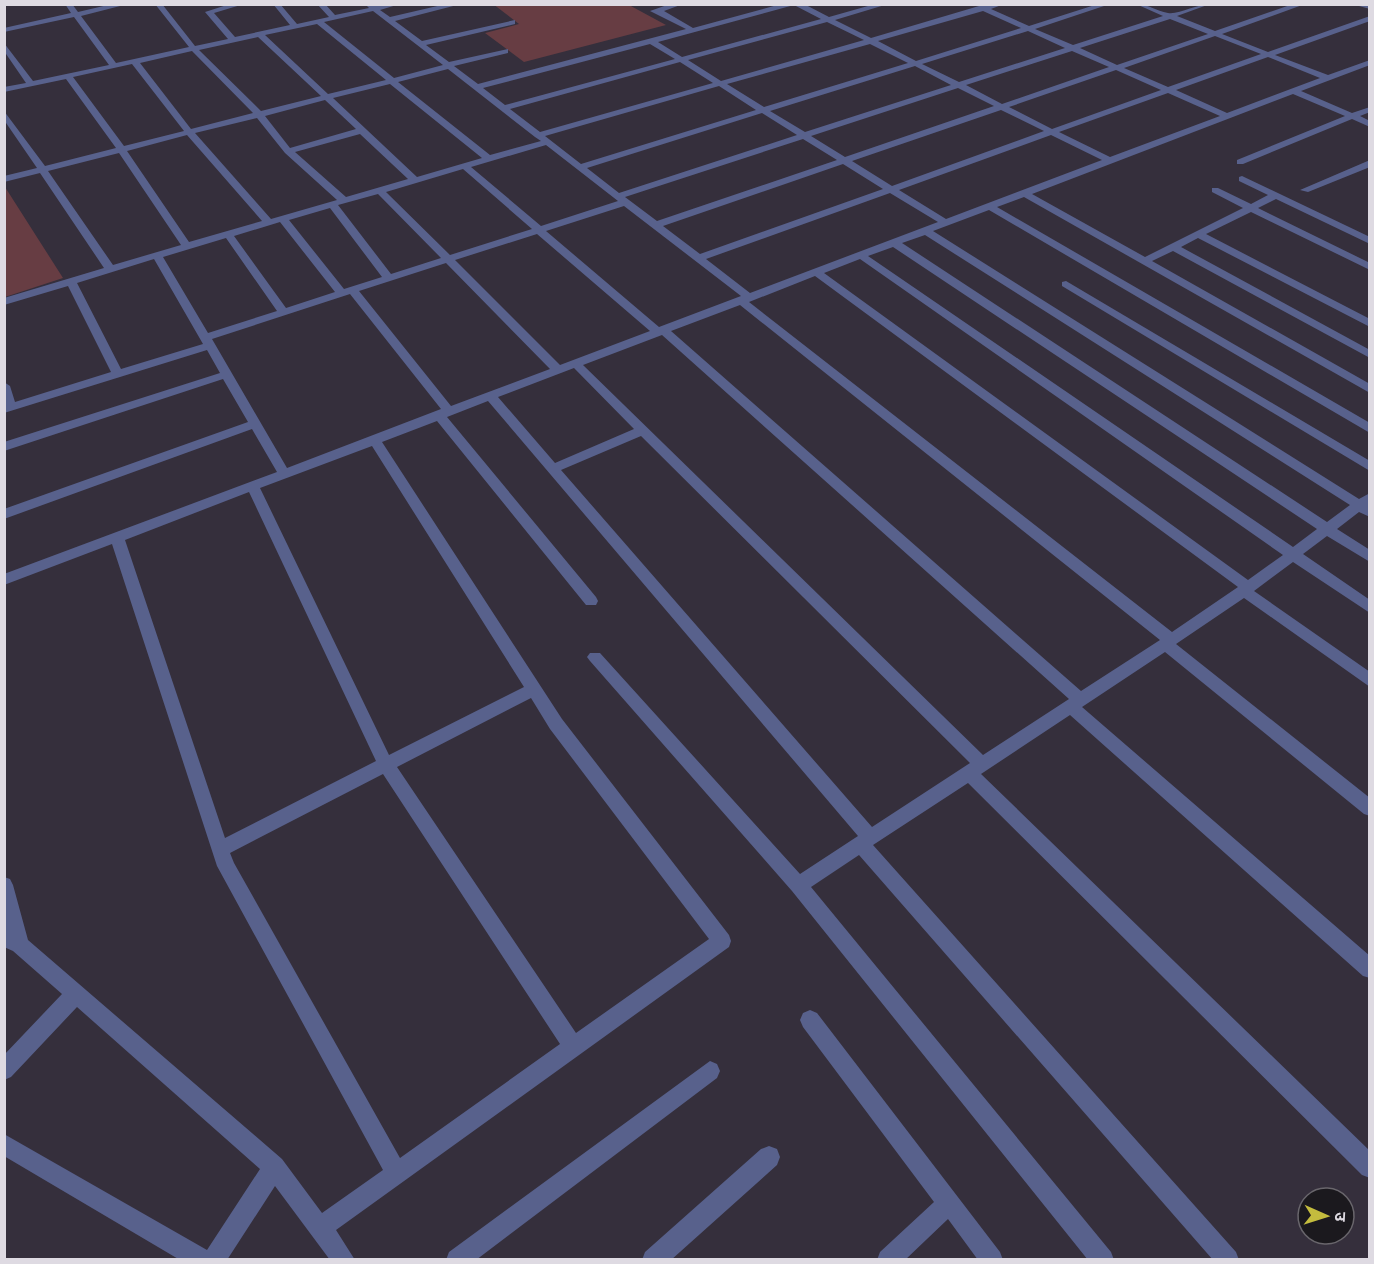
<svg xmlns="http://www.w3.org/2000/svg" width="1374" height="1264" font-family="'Alegreya Sans','Noto Sans Devanagari',sans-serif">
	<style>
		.green { fill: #673d43 }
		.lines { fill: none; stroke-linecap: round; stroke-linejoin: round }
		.minor { fill: #58618c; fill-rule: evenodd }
	</style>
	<rect width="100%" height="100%" fill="#352f3c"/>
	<!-- green -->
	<path class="green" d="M493 4 629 5 666 25 524 62 485 33 519 24Z
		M5 187 63 278 5 297H4Z"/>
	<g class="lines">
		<!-- minor -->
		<path class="minor" d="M65 4H72L78 12 112 4H128L81 16 116 63 189 47 155 4H162L195 46 228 39 205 12 230 4H244L214 13 235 37 290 25 273 4H280L297 24 329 17 317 4H325L335 15 369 8 365 4 376 6 400 4 380 10 390 17 446 4H461L395 21 422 41 515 20V24L426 45 449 62 508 49V53L454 66 478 84 686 29 650 11 670 4H683L664 11 693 28 781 4H804L829 17 875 4H888L835 20 871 38 979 6 1004 4 991 9 1029 26 1098 4H1110L1035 29 1073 45 1163 16 1136 4C1148 4 1156 11 1168 13 1178 15 1197 4 1210 4L1177 16 1215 31 1293 4H1305L1222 34 1268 52 1370 16V21L1275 55 1328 75 1370 60V65L1301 91 1352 113 1370 107V112L1360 116 1370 121V127L1352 119 1243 164H1237V160L1345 116 1293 94 1032 194 1145 257 1243 208 1212 192V188H1218L1251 204 1268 195 1239 181V177L1242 176 1370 237V244L1276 199 1258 208 1370 263V270L1251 212 1206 234 1370 319V327L1198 238 1181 247 1370 350V358L1173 251 1152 261 1370 384V393L1024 197 997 207 1370 423V433L989 210 933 231 1359 499 1370 493V517L1359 512 1337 529 1370 550V562L1327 536 1303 554 1370 600V613L1293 562 1254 591 1370 672V687L1244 598 1176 644 1370 798V816L1364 814 1165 652 1082 707 1370 956V978L1363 976 1070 715 981 774 1370 1151V1178L1362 1175 968 783 873 845 1236 1252 1239 1260H1213L859 855 811 887 1111 1252 1114 1260H1088L792 891 590 661 587 657 590 653H600L800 874 858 836 488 401 447 417 596 597 598 601 596 605H586L437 421 382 442 562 719 729 935 731 941 729 947 336 1230 355 1260H330L275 1186 227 1260H180L4 1156V1134L207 1250 260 1169 77 1007 11 1077 4 1080V1055L62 994 13 951 4 947V928L6 929 4 877 10 879 13 885 28 940 282 1159 322 1213 383 1170 217 866 112 544 4 585V574L277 472 252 429 4 519V509L248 422 223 379 4 451V442L220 373 207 350 4 413V382L10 386 15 402 111 372 68 286 4 305V298L104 268 40 173 4 182V176L37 168 4 120V111L45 166 116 148 66 79 4 92V87L26 83 4 51V43L33 81 109 65 74 17 4 32V28L71 13ZM794 5 821 19 682 57 658 42ZM373 11 443 65 394 78 324 22ZM983 11 1021 28 916 61 878 41ZM1170 19 1208 34 1117 65 1080 48ZM827 22 864 40 721 81 688 60ZM317 24 386 80 328 94 265 35ZM1028 31 1065 48 959 82 922 64ZM1215 36 1261 54 1168 87 1124 68ZM258 37 321 96 261 111 199 50ZM650 44 675 59 505 105 483 88ZM870 44 908 63 764 107 727 84ZM192 51 253 113 191 129 140 63ZM1072 51 1109 67 1002 104 966 85ZM1268 57 1320 78 1227 113 1176 90ZM680 62 713 83 540 132 510 109ZM132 64 184 131 124 146 73 77ZM915 66 951 85 805 132 770 111ZM448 69 535 137 541 141 490 155 398 82ZM1116 70 1161 90 1052 129 1009 107ZM390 84 482 158 417 177 333 98ZM719 86 756 110 581 164 545 136ZM958 88 994 106 845 157 811 136ZM1168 93 1220 116 1110 157 1059 132ZM325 100 356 129 290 148 265 116ZM1001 110 1044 131 892 186 852 161ZM762 113 797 135 619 193 587 168ZM257 118 285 153 337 200 271 219 195 133ZM360 134 408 179 346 197 295 152ZM187 135 262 221 189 242 127 151ZM1051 135 1102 160 946 219 899 190ZM803 139 837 160 657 221 625 197ZM546 145 618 201 541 226 471 167ZM119 153 181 245 113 265 48 171ZM843 164 883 189 700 254 663 226ZM463 169 532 229 450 255 386 192ZM890 193 938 222 750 293 706 259ZM378 194 441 258 391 274 338 205ZM624 206 741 296 659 327 546 231ZM330 208 382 277 344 289 289 220ZM280 222 335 292 286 308 234 236ZM537 234 650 331 560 365 455 260ZM925 235 1350 505 1327 522 902 243ZM226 238 277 311 208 333 163 257ZM893 247 1317 529 1293 547 868 256ZM154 259 203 344 121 369 77 283ZM860 259 1283 555 1248 580 824 273ZM446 263 550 369 451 406 359 291ZM815 276 1238 587 1172 632 749 302ZM350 294 441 409 287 468 212 339ZM740 305 1160 640 1081 691 671 331ZM662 335 1069 699 983 755 583 365ZM574 368 634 429 555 463 498 397ZM641 436 970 763 872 827 561 470ZM372 446 524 687 389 755 260 488ZM249 492 376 761 225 838 125 540ZM531 698 550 729 709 939 576 1033 397 767ZM383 774 560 1044 400 1158 234 863 230 853Z
			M1359 4H1370V9L1359 6Z
			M1370 160V167L1308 192 1300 190Z
			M1066 281 1370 461V471L1062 286V282Z
			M810 1010 817 1013 1000 1252 1003 1260H978L948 1219 905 1260H877L880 1252 934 1202 803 1027 800 1020 803 1013Z
			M710 1061 717 1064 720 1071 717 1078 476 1260H446L449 1252Z
			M769 1146 777 1149 780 1157 777 1165 671 1260H642L645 1252 761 1149Z"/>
	</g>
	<!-- border -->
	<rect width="1374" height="1264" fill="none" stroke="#dedae2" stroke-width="12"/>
	<!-- north arrow -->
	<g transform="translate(1326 1216) rotate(93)"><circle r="28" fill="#1b191e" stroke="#69666c" stroke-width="1.5"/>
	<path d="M0-4.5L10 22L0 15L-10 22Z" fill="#c4bc3e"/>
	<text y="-9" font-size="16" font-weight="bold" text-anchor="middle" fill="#dedae2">उ</text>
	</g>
</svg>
